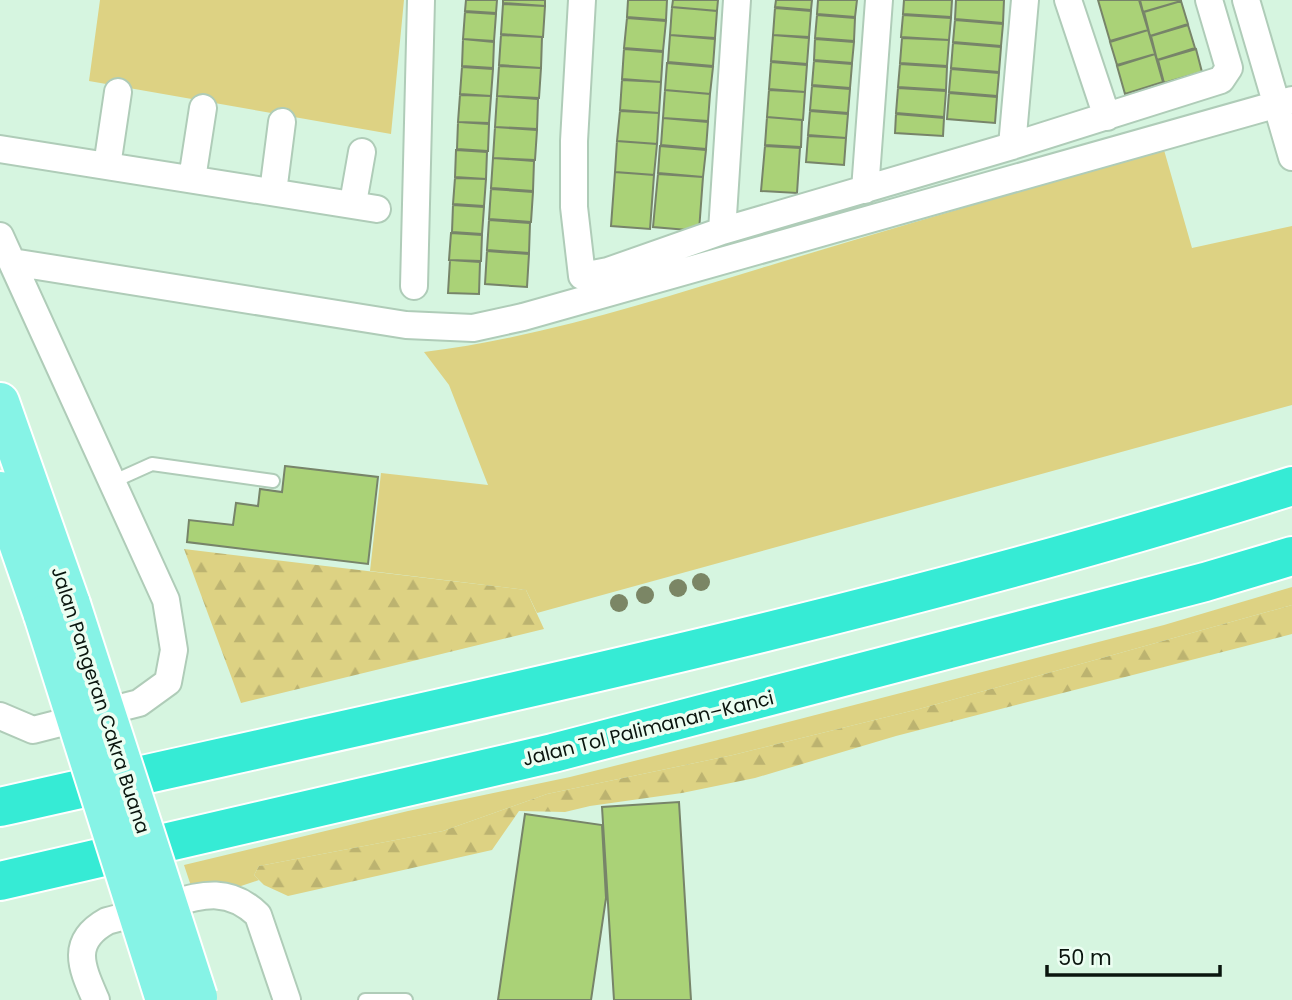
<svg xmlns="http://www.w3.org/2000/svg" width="1292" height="1000" font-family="Poppins,sans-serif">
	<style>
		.green { fill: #ddd283 }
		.forest { fill: url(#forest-firs) }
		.building { fill: #aad277; stroke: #778469; stroke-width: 2 }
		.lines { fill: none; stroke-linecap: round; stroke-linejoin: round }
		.service-casing { stroke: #afccb8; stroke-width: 16 }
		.minor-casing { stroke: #afccb8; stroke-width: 30 }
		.primary-casing { stroke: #fff; stroke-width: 42 }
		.motorway-casing { stroke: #fff; stroke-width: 42 }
		.service { stroke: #fff; stroke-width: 12 }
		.minor { stroke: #fff; stroke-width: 26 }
		.primary { stroke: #86f3e6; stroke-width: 38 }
		.motorway { stroke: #36ebd5; stroke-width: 38 }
		.primary-bridge-casing { stroke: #fff; stroke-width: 42; stroke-linecap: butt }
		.primary-bridge { stroke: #86f3e6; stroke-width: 38 }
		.tree { fill: #7b8665 }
		.labels { text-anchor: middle; stroke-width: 7; stroke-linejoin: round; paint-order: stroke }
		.street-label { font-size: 19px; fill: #0a150e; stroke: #ecfef2 }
	</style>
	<defs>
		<pattern id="forest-firs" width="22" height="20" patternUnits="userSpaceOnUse" patternTransform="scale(1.75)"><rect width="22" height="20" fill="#ddd283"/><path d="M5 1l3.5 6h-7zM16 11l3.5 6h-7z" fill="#bcb370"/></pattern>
	</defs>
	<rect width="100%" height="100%" fill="#d6f5e0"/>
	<!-- green -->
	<path class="green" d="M100 0H404L391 134 89 81Z
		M1164 150 1192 248 1292 226V405L537 613 526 590 370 571 381 473 488 485 449 385 424 352C545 337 661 298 778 263 906 224 1035 187 1164 150Z
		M1292 587V605L919 709 733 755 547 794 443 831 259 866 254 875 259 880 235 888 193 892 184 865 408 811 570 777 726 738 1164 625Z"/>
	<!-- forest -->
	<path class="forest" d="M184 549 526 590 544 629 241 703Z
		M1292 605V634L896 736 755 778 682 793 590 806 565 812 519 811 492 850 288 896 264 885 254 875 259 866 443 831 547 794 733 755 919 709Z"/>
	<!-- building -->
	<path class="building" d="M466 0H497L496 13 465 11Z
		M503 0H545V6L503 3Z
		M628 0H667L666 20 627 17Z
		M673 0H718L717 11 672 7Z
		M776 0H812L811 10 775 7Z
		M818 0H857L855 17 817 14Z
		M904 0H952L951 17 903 14Z
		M956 0H1004L1003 23 955 19Z
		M1098 0H1139L1148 30 1110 41Z
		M1140 0H1181V1L1143 12Z
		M1181 1 1188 24 1150 36 1144 12Z
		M503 4 545 6 543 37 501 34Z
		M672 7 717 11 715 38 670 35Z
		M775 8 811 11 809 37 773 35Z
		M465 12 496 14 494 41 463 39Z
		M817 15 855 18 854 41 815 38Z
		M903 15 951 18 949 40 901 37Z
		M627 18 666 21 663 51 624 48Z
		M955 20 1003 24 1001 46 953 42Z
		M1188 25 1195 48 1157 60 1151 36Z
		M1148 30 1155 54 1117 65 1110 42Z
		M501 35 542 37 541 68 499 65Z
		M670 35 715 39 713 66 668 62Z
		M773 35 809 38 807 64 771 61Z
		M902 38 949 40 947 66 900 63Z
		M463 39 494 42 493 68 462 66Z
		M815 39 854 42 852 63 814 60Z
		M953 43 1001 47 999 72 951 68Z
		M624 49 663 52 661 82 622 79Z
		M1196 49 1202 72 1164 83 1158 60Z
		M1155 54 1163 82 1125 94 1117 66Z
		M814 61 852 64 850 88 812 85Z
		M771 62 807 65 805 92 769 89Z
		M667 63 713 67 710 94 665 90Z
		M900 64 947 67 946 90 898 87Z
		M499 66 541 68 539 98 497 96Z
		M462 67 493 69 491 96 460 94Z
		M951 69 999 73 997 96 949 92Z
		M622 80 661 82 659 113 620 110Z
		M812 86 850 89 848 113 810 110Z
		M898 88 946 91 944 117 896 113Z
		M665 90 710 94 708 121 663 118Z
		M769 90 805 92 803 120 767 117Z
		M949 93 997 97 995 123 947 119Z
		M460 95 491 96 489 123 458 122Z
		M497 96 538 99 537 129 495 127Z
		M620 111 659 113 657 144 617 141Z
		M810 111 848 114 846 138 808 135Z
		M896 114 944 118 943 136 895 133Z
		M767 117 802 120 801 147 765 145Z
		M663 118 708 122 706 149 661 145Z
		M458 122 489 124 488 151 457 149Z
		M495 127 537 130 535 160 493 158Z
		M808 136 846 138 844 165 806 162Z
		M617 141 657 144 654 175 615 172Z
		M660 146 706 150 703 177 658 173Z
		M765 146 800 148 797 193 761 191Z
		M456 150 487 152 486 179 455 177Z
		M493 158 534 161 533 191 491 188Z
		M615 172 654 175 650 229 611 226Z
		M658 174 703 177 699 231 653 227Z
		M455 178 486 179 484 206 453 204Z
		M491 189 533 192 531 222 489 219Z
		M453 205 484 207 482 234 452 232Z
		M489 220 530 223 529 253 487 250Z
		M451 233 482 235 481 261 449 260Z
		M487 251 529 254 527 287 485 284Z
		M450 260 480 262 479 294 448 293Z
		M285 466 378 477 368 564 187 542 189 520 233 525 236 503 258 506 260 489 282 492Z
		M679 802 691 1000H614L602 807Z
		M525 814 602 825 606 898 591 1000H498Z"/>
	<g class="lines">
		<!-- service casing -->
		<g class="service-casing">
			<path id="service" d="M112 482 152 464 273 481
				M365 1000H406"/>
		</g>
		<!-- minor casing -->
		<g class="minor-casing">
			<path id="minor" d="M582 0 574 141V207L582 276 608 271 722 231 1012 146
				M1025 0 1012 146 1221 80 1229 68 1209 0
				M1068 0 1107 117
				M1246 0 1292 157
				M0 149 377 209
				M107 166 118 92
				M192 179 203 108
				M865 190 879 0
				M273 192 282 122
				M353 203 362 152
				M722 231 737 0
				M0 236 166 600 174 650 168 682 139 703 33 730 0 716
				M12 262 406 325 473 328 523 317 1292 100
				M414 286 421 0
				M96 1000C82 968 69 942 107 921 126 916 146 910 166 905 202 895 228 886 258 915L287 1000"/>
		</g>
		<!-- primary casing -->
		<g class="primary-casing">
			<path id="primary" d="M0 402 71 604
				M0 491 43 615"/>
		</g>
		<!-- motorway casing -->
		<g class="motorway-casing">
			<path id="motorway" d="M0 807C433 709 869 620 1292 486
				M0 881 553 753 1205 582 1292 556"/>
		</g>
		<!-- service -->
		<use href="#service" class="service"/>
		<!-- minor -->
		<use href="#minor" class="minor"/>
		<!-- primary -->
		<use href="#primary" class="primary"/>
		<!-- motorway -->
		<use href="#motorway" class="motorway"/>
		<!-- primary-bridge casing -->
		<g class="primary-bridge-casing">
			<path id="primary-bridge" d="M71 604 198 997
				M43 615 165 1000"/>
		</g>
		<!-- primary-bridge -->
		<use href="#primary-bridge" class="primary-bridge"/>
	</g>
	<!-- trees -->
	<g class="tree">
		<circle cx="701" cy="582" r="9"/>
		<circle cx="678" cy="588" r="9"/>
		<circle cx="645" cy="595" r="9"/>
		<circle cx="619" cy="603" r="9"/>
	</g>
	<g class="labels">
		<!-- street labels -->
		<g class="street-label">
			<text transform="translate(101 700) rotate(72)" y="7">Jalan Pangeran Cakra Buana</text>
			<text transform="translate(648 728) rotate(-14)" y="7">Jalan Tol Palimanan–Kanci</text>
		</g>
	</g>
	<!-- scale -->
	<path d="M1047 965v10h173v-10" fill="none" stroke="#0a150e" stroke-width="3.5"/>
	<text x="1058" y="965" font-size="21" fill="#0a150e" stroke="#ecfef2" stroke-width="5" paint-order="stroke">50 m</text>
</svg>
